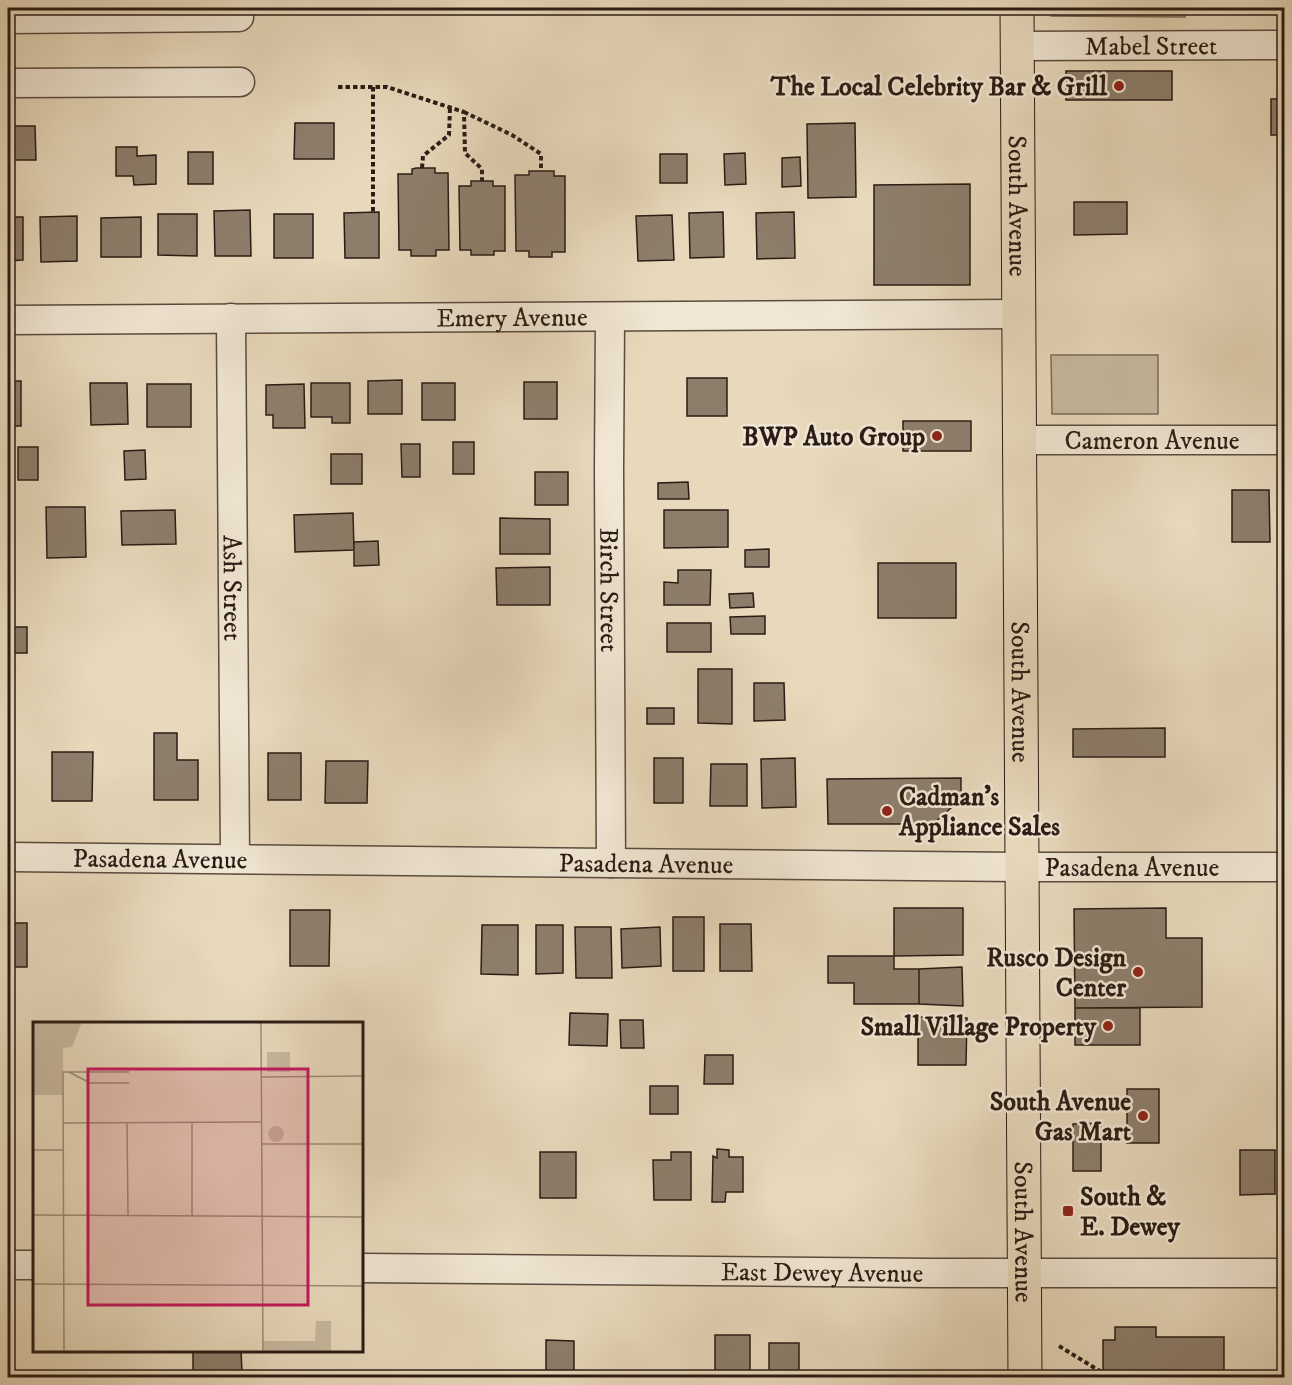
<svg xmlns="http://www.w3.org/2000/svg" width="1292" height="1385" font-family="'IM FELL DW Pica',serif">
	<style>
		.green { fill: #c8b9a0; stroke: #796a5a; stroke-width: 1.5 }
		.building { fill: #8d7e6c; stroke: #2a1c15; stroke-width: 1.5 }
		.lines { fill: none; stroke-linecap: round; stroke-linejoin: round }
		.minor-casing { stroke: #5a4b3f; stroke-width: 31 }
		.major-casing { stroke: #2a1c15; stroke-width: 35 }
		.path { stroke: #2a1c15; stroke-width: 4; stroke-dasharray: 4.5 3; stroke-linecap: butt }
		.minor { stroke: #f0e6d3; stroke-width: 28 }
		.major { stroke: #e8d9bc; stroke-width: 33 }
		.poi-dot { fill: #8f2418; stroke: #f0e6d3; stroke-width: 2 }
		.labels { text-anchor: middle; stroke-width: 5; stroke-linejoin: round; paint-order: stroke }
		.street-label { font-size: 26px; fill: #2a1c15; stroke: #f0e6d3 }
		.poi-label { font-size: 26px; font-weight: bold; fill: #2a1c15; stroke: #f0e6d3; text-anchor: end }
		.inset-road { fill: none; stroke: #9c8d79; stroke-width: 1.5 }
		.view { fill: #c2185b; fill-opacity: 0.15; stroke: #c2185b; stroke-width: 3 }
		.inset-edge { fill: none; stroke: #2a1c15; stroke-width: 3 }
	</style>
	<rect width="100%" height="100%" fill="#e8d9bc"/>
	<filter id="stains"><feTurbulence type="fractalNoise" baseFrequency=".00333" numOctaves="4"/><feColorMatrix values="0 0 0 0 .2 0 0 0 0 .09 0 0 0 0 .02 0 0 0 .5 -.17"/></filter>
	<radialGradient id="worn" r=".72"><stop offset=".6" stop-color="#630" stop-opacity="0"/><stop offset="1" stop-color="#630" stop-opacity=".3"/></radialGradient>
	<!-- green -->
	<path class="green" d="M1052 8H1185V17L1051 16Z
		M1051 355H1158V414H1052Z"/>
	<!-- building -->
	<path class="building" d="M1066 71H1172V100H1066Z
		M1271 99H1284V135H1271Z
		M295 123H334V159H294Z
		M855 123 856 197 808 198 807 124Z
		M8 126H35L36 160H8Z
		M116 147H137V156L156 155V184L134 185 133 176H116Z
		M188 152H213V184H188Z
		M745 153 746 184 725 185 724 154Z
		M660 154H687V183H660Z
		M800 157 801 186 782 187V158Z
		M416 168H435V173H448L449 250H436V256H411V250H399L398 174H412V169Z
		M529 171H554V176H565V252H552V257H529V251H516L515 175H529Z
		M471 181H493V186H505V251H494V255H471V250H460L459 186H471Z
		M970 184V285H874V185Z
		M1074 202H1127V234L1074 235Z
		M250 210 251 256H215L214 211Z
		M379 212V258H345L344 213Z
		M723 212 724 257 690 258 689 213Z
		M794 212 795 258 757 259 756 213Z
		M158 214H197V256L158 255Z
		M274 214H313V258H274Z
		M672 215 674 260 638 261 636 216Z
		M77 216V261L41 262 40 217Z
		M8 217H23V260L8 261Z
		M141 217V257H101V218Z
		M687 378H727V416H687Z
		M402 380V414H368V381Z
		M8 381H21V426H8Z
		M524 382H557V419H524Z
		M90 383H127L128 424 91 425Z
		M311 383H350V423H332V417H311Z
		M422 383H455V420H422Z
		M147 384H191V427H147Z
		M304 384 305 428H273V415H266V385Z
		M903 421H971V451H903Z
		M453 442H474V474H453Z
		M401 444H420V477H402Z
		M18 447H38V480H18Z
		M145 450 146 479 125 480 124 451Z
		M331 454H362V484H331Z
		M535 472H568V505H535Z
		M688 482 689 499H658V483Z
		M1232 490H1269L1270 542H1232Z
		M46 507H85L86 557 47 558Z
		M175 510 176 544 122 545 121 511Z
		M664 510H728V547L664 548Z
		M353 513 354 550 295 552 294 515Z
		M500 518 550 519V554H500Z
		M378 541 379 565 354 566V542Z
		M769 549V567H745V550Z
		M878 563H956V618H878Z
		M550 567V605H497L496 568Z
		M678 570H711L710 605H664V582L678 583Z
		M8 582H13V606H8Z
		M753 593 754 607 730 608 729 594Z
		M765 616V634H731L730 617Z
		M667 623H711V652H667Z
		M8 627H27V653H8Z
		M698 669H732V724L698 723Z
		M754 683H784L785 720 754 721Z
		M647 708H674V724H647Z
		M1165 728V757H1073V729Z
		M154 733H177V760H198V800H154Z
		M1282 747H1284V791H1283Z
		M52 752H93L92 801H52Z
		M268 753H301V800H268Z
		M654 758H683V803H654Z
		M795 758 796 807 762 808 761 759Z
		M326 761H368L367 803H325Z
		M711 764H747V806H710Z
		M961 778V799L933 824H828L827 779Z
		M894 908H963V955L894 956Z
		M1166 908V938H1202V1007L1075 1008 1074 909Z
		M290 910H330L329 966H290Z
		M673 917H704V971H673Z
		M8 923H27V967H8Z
		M720 924H751L752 971H720Z
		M482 925H518V975L481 974Z
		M536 925H563V973L536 974Z
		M575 927H611L612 978H576Z
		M660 927 661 966 622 968 621 929Z
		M828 956H894V969H919V1004H854V983H828Z
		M962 967 963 1006 919 1004V969Z
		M1075 1008H1140V1045H1075Z
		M570 1013 608 1014 607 1046 569 1045Z
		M918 1017 967 1018 966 1065H918Z
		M620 1020H643L644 1048H621Z
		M705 1055H733V1084H704Z
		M650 1086H678V1114H650Z
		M1127 1089H1159V1143H1127Z
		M1280 1100H1284V1126H1280Z
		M1101 1123V1171H1073V1124Z
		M717 1149 729 1150V1157H743V1192H726L725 1202H712L713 1156 717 1158Z
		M1240 1150H1275V1194L1240 1195Z
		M540 1152H576V1198H540Z
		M671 1152H691V1200H654L653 1160H671Z
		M1115 1327H1156V1337H1224V1378H1103V1340H1115Z
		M715 1335H750V1378H715Z
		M546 1340 574 1341V1378H546Z
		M769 1343H799V1378H769Z
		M193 1350H241L242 1373H213V1378H193Z"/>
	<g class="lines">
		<!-- minor casing -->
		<g class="minor-casing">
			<g id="minor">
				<path d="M8 19 239 17"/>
				<path id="s1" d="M1017 46 1284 45"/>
				<path d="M8 83 240 82"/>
				<path id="s2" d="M610 317 609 469 611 863"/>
				<path id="s3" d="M231 318 235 859"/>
				<path id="s4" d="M8 320 1017 314"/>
				<path id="s5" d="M1018 440H1284"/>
				<path id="s6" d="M8 857 1021 867H1284"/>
				<path d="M8 1265H34"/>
				<path id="s7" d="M362 1268 932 1273H1284"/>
			</g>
		</g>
		<!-- major casing -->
		<g class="major-casing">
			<g id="major">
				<path id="s8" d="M1017 8 1025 1378"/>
			</g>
		</g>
		<!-- path -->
		<path class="path" d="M338 87H387L464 112 465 153 482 169V181
			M373 87V212
			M464 112 512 135 541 154V171
			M422 168 423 156 449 135 450 108
			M1059 1346 1103 1373"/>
		<!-- minor -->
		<use href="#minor" class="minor"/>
		<!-- major -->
		<use href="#major" class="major"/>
	</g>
	<!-- markers -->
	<g class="poi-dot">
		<circle cx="1119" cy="86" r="6"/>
		<circle cx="937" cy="436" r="6"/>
		<circle cx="887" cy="811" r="6"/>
		<circle cx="1138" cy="972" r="6"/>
		<circle cx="1108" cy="1026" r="6"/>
		<circle cx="1143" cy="1116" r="6"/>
		<rect x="1062" y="1205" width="12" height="12" rx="3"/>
	</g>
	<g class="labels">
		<!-- street labels -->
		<g class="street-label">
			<text dy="9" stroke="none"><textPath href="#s1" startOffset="134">Mabel Street</textPath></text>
			<text dy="9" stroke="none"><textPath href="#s8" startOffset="198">South Avenue</textPath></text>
			<text dy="9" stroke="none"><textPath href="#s4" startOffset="504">Emery Avenue</textPath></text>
			<text dy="9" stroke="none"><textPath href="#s5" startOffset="134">Cameron Avenue</textPath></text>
			<text dy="9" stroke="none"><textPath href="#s3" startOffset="270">Ash Street</textPath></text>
			<text dy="9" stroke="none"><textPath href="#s2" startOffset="273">Birch Street</textPath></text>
			<text dy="9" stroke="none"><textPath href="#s8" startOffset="684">South Avenue</textPath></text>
			<text dy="9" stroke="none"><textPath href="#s6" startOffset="152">Pasadena Avenue</textPath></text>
			<text dy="9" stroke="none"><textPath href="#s6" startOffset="638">Pasadena Avenue</textPath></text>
			<text dy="9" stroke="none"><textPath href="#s6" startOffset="1124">Pasadena Avenue</textPath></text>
			<text dy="9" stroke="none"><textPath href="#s8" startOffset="1224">South Avenue</textPath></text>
			<text dy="9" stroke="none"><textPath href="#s7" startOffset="460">East Dewey Avenue</textPath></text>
		</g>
		<!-- poi labels -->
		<g class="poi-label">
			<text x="1107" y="95">The Local Celebrity Bar &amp; Grill</text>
			<text x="925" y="445">BWP Auto Group</text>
			<text x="899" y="805" text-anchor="start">Cadman's<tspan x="899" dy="30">Appliance Sales</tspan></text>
			<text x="1126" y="966">Rusco Design<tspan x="1126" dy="30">Center</tspan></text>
			<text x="1096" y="1035">Small Village Property</text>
			<text x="1131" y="1110">South Avenue<tspan x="1131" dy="30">Gas Mart</tspan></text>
			<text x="1080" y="1205" text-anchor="start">South &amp;<tspan x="1080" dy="30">E. Dewey</tspan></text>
		</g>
	</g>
	<!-- overview -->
	<g transform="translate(33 1022)">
		<rect width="330" height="330" fill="#e8d9bc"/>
		<path d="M0 0H49L39 25 30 26V73H0ZM234 30H257V50H234ZM235 112a8 8 0 1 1 16 0a8 8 0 1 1-16 0ZM283 299H298V330H230V319H282Z" fill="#c8b9a0"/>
		<path class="inset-road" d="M228 0 230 330M36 50 57 61H96M228 55 330 54M30 101 228 100M94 101 95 193M159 101V194M229 122H330M0 128H30M0 193 330 195M0 262 330 264M31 330 30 50H96"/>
		<path class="view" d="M55 47H275V283H55Z"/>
		<rect width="330" height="330" class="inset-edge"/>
	</g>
	<!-- margin -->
	<rect width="1292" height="1385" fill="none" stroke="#e8d9bc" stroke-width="30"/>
	<rect x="9" y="9" width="1274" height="1367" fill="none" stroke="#2a1c15" stroke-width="3"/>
	<rect x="15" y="15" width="1262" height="1355" fill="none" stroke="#2a1c15" stroke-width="1.5"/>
	<rect width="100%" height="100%" filter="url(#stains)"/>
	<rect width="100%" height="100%" fill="url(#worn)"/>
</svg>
